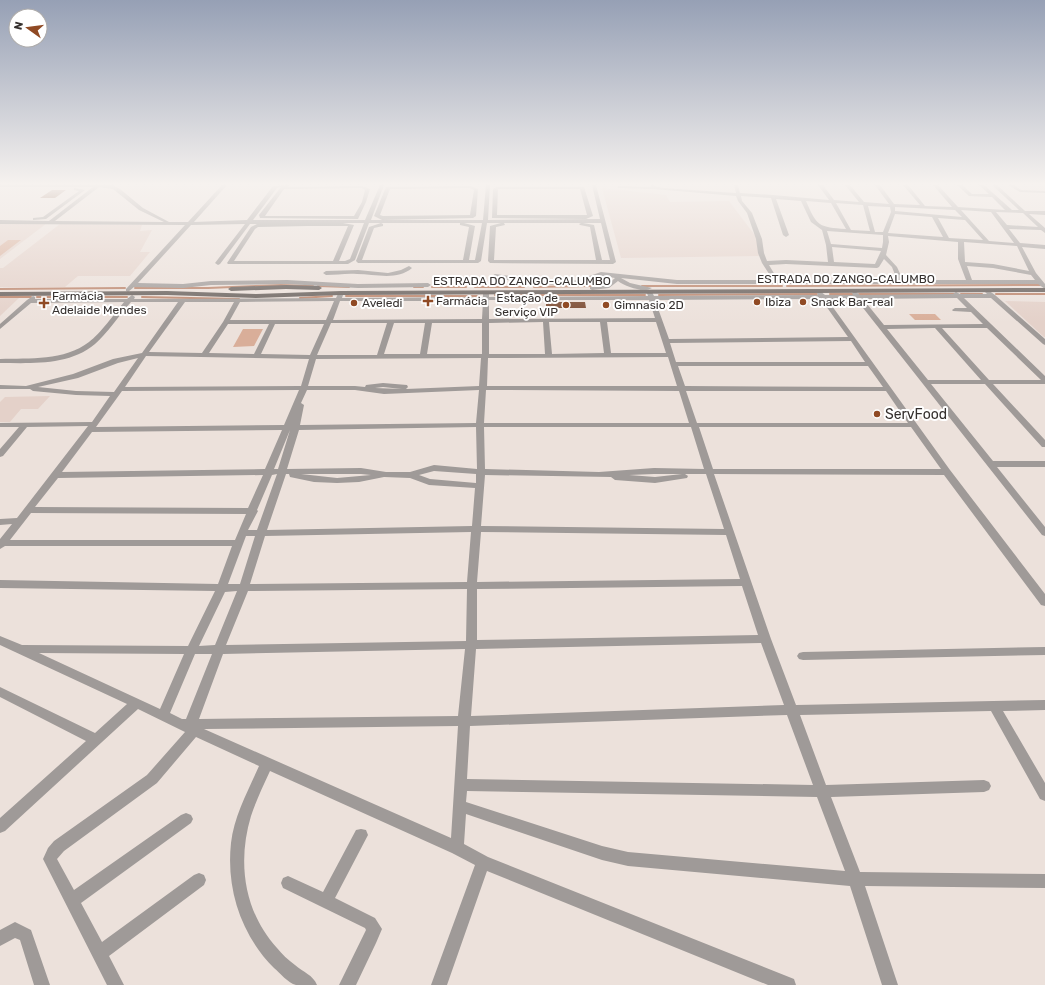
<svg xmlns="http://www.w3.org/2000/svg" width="1045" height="985" font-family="Rubik,sans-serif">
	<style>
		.built { fill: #e4d1c9 }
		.green { fill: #d9ae99 }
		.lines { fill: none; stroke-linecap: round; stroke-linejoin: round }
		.stream { stroke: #bb8369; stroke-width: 2 }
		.building { fill: #78462d }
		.minor { fill: #9f9a98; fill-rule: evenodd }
		.major { fill: #665e5a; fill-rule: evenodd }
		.poi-dot { fill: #904a24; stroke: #fff; stroke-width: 1.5 }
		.labels { text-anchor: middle; stroke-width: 4; stroke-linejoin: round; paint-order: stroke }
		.far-street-label { font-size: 12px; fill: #35302e; stroke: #fff }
		.far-poi-label { font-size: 12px; fill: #35302e; stroke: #fff; text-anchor: start }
		.poi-label { font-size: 14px; fill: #35302e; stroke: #fff; text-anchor: start }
	</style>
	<rect width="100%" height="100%" fill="#ece1db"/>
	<!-- built -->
	<path class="built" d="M602 188 666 195 670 202 729 201 757 238 759 256 621 258Z
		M0 223H47L0 259Z
		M60 224 142 225 140 231 152 230 140 252H150L130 276H78L65 287H0V268H3Z
		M0 298H19L0 316Z
		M1005 301 1045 302V337H1044Z
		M50 396 38 409H21L10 422H0V402L5 397Z"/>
	<!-- green -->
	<path class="green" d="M8 240H21L0 256V246Z
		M909 314H935L941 320H915Z
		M243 329H263L254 346 233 347Z"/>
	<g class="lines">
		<!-- stream -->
		<path class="stream" d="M318 286 349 287
			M642 286H782
			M787 286 1040 285
			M414 287H423
			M432 287H466
			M475 287H524
			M534 287 594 286
			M135 288H208L281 285 313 286
			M0 289 125 288
			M830 294H853
			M859 294H954
			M961 294H982
			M996 294H1045
			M495 295H645
			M659 295 817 294
			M346 296H480
			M0 297H31
			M37 297H127
			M142 297 239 299
			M300 298 332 296"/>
	</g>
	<!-- building -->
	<path class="building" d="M52 190H66L55 198H40Z
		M546 302H585L586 308H546Z"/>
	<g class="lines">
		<!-- minor -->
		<path class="minor" d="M0 185H112L120 189 143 208 169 222H188L222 185H227L194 222 247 220 273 186 290 185 287 187 362 186 370 189 366 202 358 219 260 218 259 215 281 187 277 188 253 220H365L380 185H384L371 220H483L486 185H490L488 220 600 219 592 185H596L616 262 613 264 490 263 488 261 490 226 501 223H487L481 261 478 263H358L356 261 369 227 381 223 383 224V226L374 228 362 260H463L469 227 460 225V223H369L355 260 348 264H228L227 263 251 227 257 224H250L220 264 218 265 215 263 245 224 191 225 138 283 183 284 211 281 287 280 358 284 428 283 431 285 428 287 358 288 287 284 211 285 183 288 134 287 128 292 126 291V289L185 225 0 224V220L49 221 93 187H0ZM99 187 113 189 139 210 164 222 55 221ZM362 188 365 190 362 202 354 216H265L284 189ZM343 223H364L350 259 345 261H339L354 225ZM464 223H482L475 260H469L475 226ZM504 223H581L579 224 580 225 590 227 596 260H494L496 227 505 225ZM583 223H601L610 260H602L594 225ZM308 226H348L333 261H234L255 229 258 227Z
			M651 185 663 188 736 193 734 185H738L740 193 773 195 829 200 818 185H823L834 200 859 202 845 185H850L864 202 889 204 875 185H880L894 204 920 205 903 185H908L925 206 952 207 933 185H938L958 207 1005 210 992 197 969 196 957 185H962L972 194H989L979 185H984L1012 210H1019L992 185H997L1025 211H1045V215L1029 214 1045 228V233L1041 230 1009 229 1020 243 1045 245V249L1022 247 1036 273 1045 284V289L1038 284H677L621 278 630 283 652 288C644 293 626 287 618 281L609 288 592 290 590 289V287C599 285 608 286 615 278L602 276 590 281 564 285 534 284 495 278 492 276 495 274 549 281 578 280 601 272 677 280H773L762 263 758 253 756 239 747 213 738 201 736 196 654 189 619 188 617 187 619 186 651 187ZM741 196 771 198 783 235 786 237 789 235 776 199 801 201 811 222 822 230 826 245 828 262 786 260 767 261 764 253 762 239 752 213 742 201ZM806 201 831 203 846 229C819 227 817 227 806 201ZM836 203 863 205 870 231 851 230ZM868 206 890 207 891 212 883 232H875ZM895 207 955 210 962 217 895 211ZM961 210 991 212 1014 243 989 241ZM996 212 1023 213 1038 227 1007 225ZM895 214 932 217 943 237 888 233ZM938 218 965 220 983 240 949 238ZM827 231 883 235V242L882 248 831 244ZM888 236 958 242V259L966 280H903L897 267 886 255 889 242ZM964 242 1017 246 1029 271 993 264 965 262ZM832 247 881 251 875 264 834 262ZM884 259 892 267 897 280H778L769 265 786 264 877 268 879 267ZM967 266 993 268 1031 275 1035 280H972Z
			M1008 185H1014L1021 190 1045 191V193L1020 192Z
			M471 186 478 189 476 216 473 218 382 220 374 216 386 187ZM470 188 474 190 470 215 383 216 380 215 390 189Z
			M497 187H584L593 216 586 219 492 218 493 189ZM580 189 587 215H497L498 189Z
			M74 188 85 190 46 219 33 220V218L43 217 79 191 74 190Z
			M409 266 412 268C397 281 375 274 357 274 347 273 336 275 326 275L323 273 326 271 358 270 388 273 401 270Z
			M486 291 489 293V297L648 296 647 293 650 291 652 292 654 296 818 295 817 293 820 291 825 295H853L852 293 855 291 860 295 953 294 956 292 960 294H987L985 292 988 290 995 295 1045 339V345L1043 344 991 298H964L1045 376V384H993L1045 440V447H1042L985 384H931L993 461H1045V467H997L1045 527V536L1042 535 856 299H827L950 470 1045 594V606L1041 605 944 475 714 474 771 639 796 705 1045 700V710L1003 711 1045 783V801L1040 799 991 711 800 715 826 785 984 780 989 782 991 786 989 790 984 792 831 797 860 872 1045 874V888L865 886 898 985H882L850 886 628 866 602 860 466 814 464 844 488 857 794 979 796 985H768L487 871 447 985H431L475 865 452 853 270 771C263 786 256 801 251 816 237 862 244 912 277 948 282 954 288 960 295 965 303 972 313 975 317 985 311 985 302 985 296 985 288 983 280 973 274 968 241 935 226 889 231 843 234 816 248 791 259 766L196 737 157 783 64 851 57 859 74 890 181 815 186 813 191 815 193 819 191 823 81 903 102 942 194 875 199 873 204 875 206 880 204 885 109 956 124 985H107L43 859 48 848 54 841 147 775 185 732 138 709 5 831 0 833V818L86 741 0 697V687L95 733 127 704 0 645V636L22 645 188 646 215 591 0 588V580L218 584 232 546H5L0 549V539L12 524 0 525V519L17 518 88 426 27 427 3 456 0 457V449L19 427H0V423L92 422 110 396 76 395 33 391 30 389H0V385L26 386 73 374 113 359 142 353 178 302H131C120 314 106 335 95 344 69 366 31 363 0 363V359C30 358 64 361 89 342 100 334 115 313 124 302L31 303 0 329V324L27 300 33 296 35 297V299H127L132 295 135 297 134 299 336 298 338 294 340 293 343 295 342 298 483 297V293ZM957 298 967 308H955L952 310 953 311 971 312 983 324 884 325 863 299ZM821 299 848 337 669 339 655 300ZM489 300H649L655 318 489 319ZM334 301 326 320H230L240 302ZM340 301H483L482 319 333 320ZM185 302H234L223 322 202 353 149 352ZM543 322 545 354H489V323ZM549 322H600L604 353 552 354ZM607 322H656L666 353H611ZM331 323H387L377 355H317ZM394 323H425L420 354H384ZM432 323H482V354H427ZM228 324H269L254 354 209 353ZM275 324H324L310 355 261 354ZM935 328 981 380H928L887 329ZM942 328H987L1041 380H989ZM851 341 865 362H676L670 343ZM146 356 309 359 301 386 125 387ZM668 357 677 386H487L488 358ZM138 358 114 392 76 391 38 387 78 378 118 363ZM481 358 479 386 406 389 408 387 407 385 383 383 366 385 365 387 355 386H308L316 359ZM678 366H868L883 387 685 386ZM383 387 402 389 375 388ZM299 390 284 425 96 427 122 391ZM307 390H355L384 394 479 390 476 423 300 425 304 405 301 403ZM486 390 679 391 689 423H484ZM686 391H886L908 423H697ZM476 427 477 469 434 465 410 472H386L361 468 287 469 299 430ZM484 427H691L704 469 654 468 599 472 485 469ZM699 427H911L941 469H713ZM282 430 265 469 62 472 92 432ZM290 430 278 469H274ZM434 471 476 474V483L430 479 419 475ZM277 474 257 530H248L258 511 257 510 272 475ZM286 474H289L290 477 314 482 337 483 359 482 384 477 410 478 429 485 475 488 472 526 267 530ZM301 474H361L371 475 337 478ZM654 474H682L655 477 629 475ZM685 474H706L724 529 481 526 485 475 611 477 615 480 655 483 687 478 688 476ZM263 475 248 508 35 507 58 478ZM31 513 246 514 235 540H10ZM471 532 467 582 250 584 265 536ZM481 532 726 535 740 579 477 582ZM246 536H255L240 584H228ZM742 586 758 635 477 640V589ZM467 589 466 641 226 645 248 591ZM237 591 215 645 199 646 225 592ZM761 643 784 705 471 716 476 649ZM465 649 458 716 199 719 223 654ZM39 653 184 654 160 709ZM195 654H212L186 719H182L170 713ZM787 715 813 785 467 779 470 726ZM458 726 451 838 204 729ZM467 791 817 797 845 871 628 852 602 846 466 802Z
			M1045 647V655L803 660 799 659 797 656 799 653 803 652Z
			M361 829 366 830 368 835 335 898 375 918 382 929 376 943 356 985H339L366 930 365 928 283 888 281 883 283 878 288 876 323 892 356 830Z
			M15 922 31 930 50 985H34L20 940 15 938 0 946V930Z"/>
		<!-- major -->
		<path class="major" d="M286 285 319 286 322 288 319 290 286 289 231 291 228 289 231 287Z
			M1045 288V292L341 295 256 298 167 295 0 296V292L167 291 256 294 341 291Z"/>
	</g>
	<!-- sky -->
	<linearGradient id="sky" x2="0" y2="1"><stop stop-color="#96a0b5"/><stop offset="0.57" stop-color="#f6f2ef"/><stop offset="1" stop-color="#f6f2ef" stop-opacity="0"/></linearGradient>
	<rect width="1045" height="323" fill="url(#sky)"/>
	<!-- markers -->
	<g class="poi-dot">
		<path d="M426 295h4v4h4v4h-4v4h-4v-4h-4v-4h4z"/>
		<circle cx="757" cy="302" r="4"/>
		<circle cx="803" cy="302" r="4"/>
		<path d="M42 297h4v4h4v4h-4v4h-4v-4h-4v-4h4z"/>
		<circle cx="354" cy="303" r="4"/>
		<circle cx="566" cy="305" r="4"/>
		<circle cx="606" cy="305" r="4"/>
		<circle cx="877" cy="414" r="4"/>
	</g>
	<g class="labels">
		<!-- far-street labels -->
		<g class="far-street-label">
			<text x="846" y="283">ESTRADA DO ZANGO-CALUMBO</text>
			<text x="522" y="285">ESTRADA DO ZANGO-CALUMBO</text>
		</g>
		<!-- far-poi labels -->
		<g class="far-poi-label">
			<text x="52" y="300">Farmácia<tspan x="52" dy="14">Adelaide Mendes</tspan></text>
			<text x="558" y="302" text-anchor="end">Estação de<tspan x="558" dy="14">Serviço VIP</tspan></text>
			<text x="436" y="305">Farmácia</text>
			<text x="765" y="306">Ibiza</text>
			<text x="811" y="306">Snack Bar-real</text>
			<text x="362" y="307">Aveledi</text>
			<text x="614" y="309">Gimnasio 2D</text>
		</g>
		<!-- poi labels -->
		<g class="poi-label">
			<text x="885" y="419">ServFood</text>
		</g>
	</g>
	<!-- north arrow -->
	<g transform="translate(28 28) rotate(284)"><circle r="19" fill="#ffffff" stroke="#aeacab"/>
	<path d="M0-3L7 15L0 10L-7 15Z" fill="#904a24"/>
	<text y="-6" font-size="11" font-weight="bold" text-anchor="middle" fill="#35302e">N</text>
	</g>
</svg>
